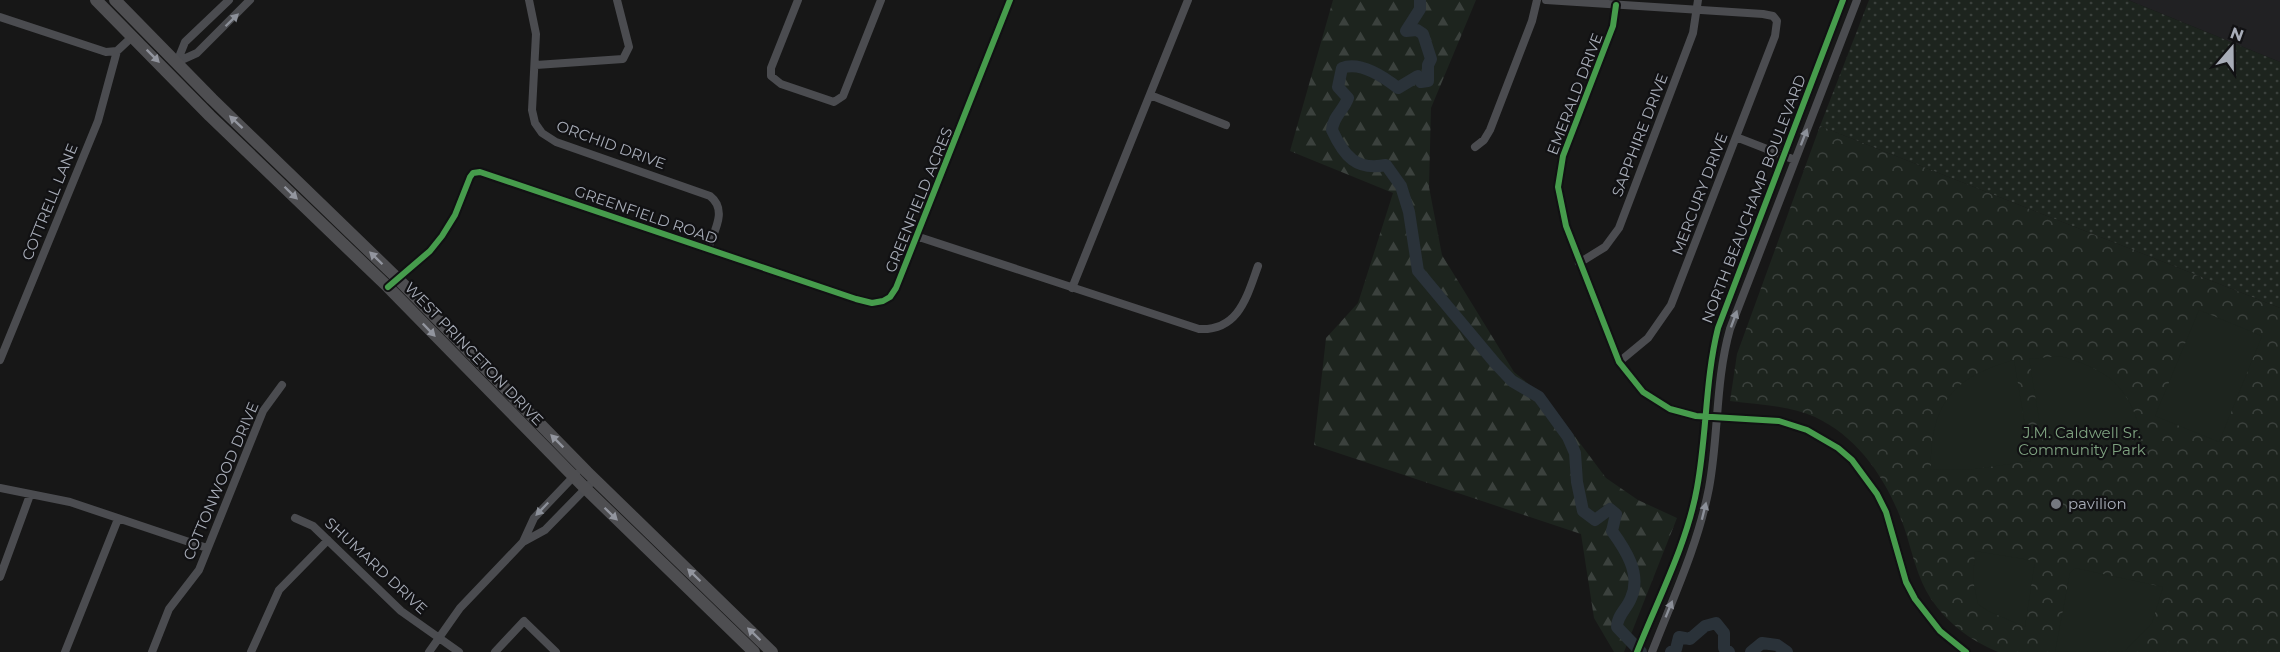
<svg xmlns="http://www.w3.org/2000/svg" width="2280" height="652" font-family="Montserrat,sans-serif">
	<style>
		.built { fill: #212123 }
		.grass { fill: url(#grass-dots) }
		.forest { fill: url(#forest-firs) }
		.park { fill: url(#park-crowns) }
		.pitch { fill: #1d241e }
		.lines { fill: none; stroke-linecap: round; stroke-linejoin: round }
		.river { stroke: #2a3239; stroke-width: 12 }
		.minor { stroke: #4b4c50; stroke-width: 8 }
		.highway { stroke: #4e4e51; stroke-width: 12 }
		.cycleway-casing { stroke: #111113; stroke-width: 10 }
		.cycleway { stroke: #469c4c; stroke-width: 6 }
		.oneway { fill: #8c9099 }
		.oneway2 { fill: #92959e }
		.poi-dot { fill: #757880; stroke: #111113; stroke-width: 2 }
		.labels { text-anchor: middle; stroke-width: 4.5; stroke-linejoin: round; paint-order: stroke }
		.street-label { font-size: 15px; fill: #a8adb8; stroke: #111113 }
		.park-label { font-size: 15px; fill: #7fa381; stroke: #111113 }
		.poi-label { font-size: 15px; fill: #a8adb8; stroke: #111113; text-anchor: start }
	</style>
	<defs>
		<pattern id="grass-dots" width="8" height="8" patternUnits="userSpaceOnUse" patternTransform="scale(1.5)"><rect width="8" height="8" fill="#1d241e"/><path d="M2 2h.1M6 6h.1" fill="none" stroke="#3b413d" stroke-width="1.8" stroke-linecap="round"/></pattern>
		<pattern id="forest-firs" width="22" height="20" patternUnits="userSpaceOnUse" patternTransform="scale(1.5)"><rect width="22" height="20" fill="#1d241e"/><path d="M5 1l3.5 6h-7zM16 11l3.5 6h-7z" fill="#3b413d"/></pattern>
		<pattern id="park-crowns" width="20" height="18" patternUnits="userSpaceOnUse" patternTransform="scale(1.5)"><rect width="20" height="18" fill="#1d241e"/><path d="M2 6a3 3 0 1 1 6 0M12 15a3 3 0 1 1 6 0" fill="none" stroke="#3b413d"/></pattern>
	</defs>
	<rect width="100%" height="100%" fill="#171717"/>
	<!-- built -->
	<path class="built" d="M2128 0H2280V62Z"/>
	<!-- grass -->
	<path class="grass" d="M1869 0H2128L2280 62V308L1820 126Z"/>
	<!-- forest -->
	<path class="forest" d="M1333 0H1476L1431 108 1429 187 1442 255 1514 372 1547 399 1606 478 1638 500 1677 518 1624 652H1614L1594 618 1581 534 1314 445 1326 338 1358 303 1393 193 1290 151Z"/>
	<!-- park -->
	<path class="park" d="M1820 126 2280 308V652H1998C1971 641 1948 624 1931 599 1917 578 1912 551 1904 527 1888 482 1860 438 1815 417 1789 405 1758 405 1730 401L1737 354Z"/>
	<!-- pitch -->
	<path class="pitch" d="M2199 310 2262 336 2219 442 2155 416Z
		M2060 356C2112 371 2129 387 2143 439L2045 455 2029 359Z
		M2014 360 2031 461 1975 469 1931 470C1930 405 1952 377 2014 360Z
		M1975 551 2035 561 2025 627 1988 611 1978 604 1973 580Z
		M2075 568 2163 587 2152 623 2125 651 2055 652 2070 573Z"/>
	<g class="lines">
		<!-- river -->
		<path class="river" d="M1420 0V9L1406 31 1417 30 1423 34 1431 59 1428 65V81L1421 82 1418 76 1398 88C1384 77 1360 61 1342 68L1338 87 1348 98C1344 110 1333 116 1332 130 1344 156 1356 171 1386 165L1401 186 1409 212 1418 271 1495 363 1512 381 1539 397 1568 437 1575 453 1577 482 1583 511 1595 520 1610 509 1616 514 1612 531C1625 549 1642 574 1631 598 1627 609 1617 615 1617 627L1641 652
			M1671 652 1676 649 1679 637 1690 639 1705 626 1716 623 1724 633V648L1729 652
			M1751 652 1762 643 1777 645 1787 652"/>
		<!-- minor -->
		<path class="minor" d="M529 0 536 34 532 110 535 123 542 133 556 142 710 196C728 210 714 231 708 249
			M798 0 771 68V76L781 84 834 102 843 96 881 0
			M1546 0 1763 14 1773 16 1777 21 1775 36 1671 305 1648 338 1619 362
			M1616 5 1613 26 1563 156 1558 187 1566 226 1619 362 1643 392 1670 409 1696 416 1779 421 1807 430 1838 448 1852 460 1877 494 1886 512 1906 582 1915 599 1940 631 1966 652
			M0 17 106 52 117 51 133 36
			M177 62 197 53 250 0
			M177 62 185 42 229 0
			M536 65 623 59 629 47 617 0
			M1150 95 1226 125
			M1736 137 1795 160
			M1475 147 1484 140 1490 130 1532 21 1537 0
			M919 237 1199 329C1239 331 1247 296 1258 266
			M1579 263 1605 247 1619 228 1693 33 1698 0
			M395 281 430 251 442 236 455 215 470 177 473 173 480 172 856 299 872 303 883 301 890 297 896 288 1010 0
			M1072 288 1188 0
			M0 360 98 121 117 51
			M576 474 534 518 523 542 545 530 589 485
			M0 488 70 502 207 548
			M295 518 313 526 401 611 459 652
			M0 577 30 495
			M65 652 118 519
			M152 652 169 609 199 570 263 411 282 385
			M251 652 279 590 328 540
			M429 652 460 608 523 542
			M495 652 524 621 556 652
			M1637 652C1658 599 1687 544 1697 488 1707 434 1705 380 1718 328L1843 0
			M1652 652C1673 598 1698 545 1709 488 1719 434 1715 382 1730 329L1857 0"/>
		<!-- highway -->
		<path class="highway" d="M96 0 210 116 388 287 586 489 754 652
			M115 0 212 99 397 278 587 472 772 652"/>
		<!-- cycleway casing -->
		<g class="cycleway-casing">
			<path id="cycleway" d="M1616 5 1613 26 1563 156 1558 187 1566 226 1619 362 1643 392 1670 409 1696 416 1779 421 1807 430 1838 448 1852 460 1877 494 1886 512 1906 582 1915 599 1940 631 1966 652
				M388 287 430 251 442 236 455 215 470 177 473 173 480 172 856 299 872 303 883 301 890 297 896 288 1010 0
				M1637 652C1658 599 1687 544 1697 488 1707 434 1705 380 1718 328L1843 0"/>
		</g>
		<!-- cycleway -->
		<use href="#cycleway" class="cycleway"/>
	</g>
	<!-- one-way arrows -->
	<defs><path id="oneway-solid" d="M-6-.8H1V-3.2L6.5 0L1 3.2V.8H-6Z" transform="scale(1.5)"/></defs>
	<g class="oneway">
		<use href="#oneway-solid" transform="translate(232 20) rotate(-44)"/>
		<use href="#oneway-solid" transform="translate(1804 137) rotate(-69)"/>
		<use href="#oneway-solid" transform="translate(1734 319) rotate(-70)"/>
		<use href="#oneway-solid" transform="translate(542 509) rotate(134)"/>
		<use href="#oneway-solid" transform="translate(1704 511) rotate(-76)"/>
		<use href="#oneway-solid" transform="translate(1669 609) rotate(-68)"/>
	</g>
	<g class="oneway2">
		<use href="#oneway-solid" transform="translate(153 56) rotate(45)"/>
		<use href="#oneway-solid" transform="translate(236 122) rotate(-137)"/>
		<use href="#oneway-solid" transform="translate(291 193) rotate(44)"/>
		<use href="#oneway-solid" transform="translate(376 258) rotate(-136)"/>
		<use href="#oneway-solid" transform="translate(429 330) rotate(46)"/>
		<use href="#oneway-solid" transform="translate(557 441) rotate(-135)"/>
		<use href="#oneway-solid" transform="translate(611 514) rotate(44)"/>
		<use href="#oneway-solid" transform="translate(694 575) rotate(-136)"/>
		<use href="#oneway-solid" transform="translate(754 634) rotate(-136)"/>
	</g>
	<!-- markers -->
	<circle class="poi-dot" cx="2056" cy="504" r="6"/>
	<g class="labels">
		<!-- street labels -->
		<g class="street-label">
			<text transform="translate(1575 94) rotate(-69)" y="5">EMERALD DRIVE</text>
			<text transform="translate(1640 135) rotate(-69)" y="5">SAPPHIRE DRIVE</text>
			<text transform="translate(611 145) rotate(20)" y="5">ORCHID DRIVE</text>
			<text transform="translate(1700 194) rotate(-69)" y="5">MERCURY DRIVE</text>
			<text transform="translate(1754 199) rotate(-69)" y="5">NORTH BEAUCHAMP BOULEVARD</text>
			<text transform="translate(919 200) rotate(-68)" y="5">GREENFIELD ACRES</text>
			<text transform="translate(50 202) rotate(-68)" y="5">COTTRELL LANE</text>
			<text transform="translate(646 215) rotate(19)" y="5">GREENFIELD ROAD</text>
			<text transform="translate(474 354) rotate(46)" y="5">WEST PRINCETON DRIVE</text>
			<text transform="translate(221 481) rotate(-67)" y="5">COTTONWOOD DRIVE</text>
			<text transform="translate(376 566) rotate(43)" y="5">SHUMARD DRIVE</text>
		</g>
		<!-- park labels -->
		<g class="park-label">
			<text x="2082" y="438">J.M. Caldwell Sr.<tspan x="2082" dy="17">Community Park</tspan></text>
		</g>
		<!-- poi labels -->
		<g class="poi-label">
			<text x="2068" y="509">pavilion</text>
		</g>
	</g>
	<!-- north arrow -->
	<g transform="translate(2232 48) rotate(20)" stroke="#111113" stroke-width="4.5" paint-order="stroke">
	<path d="M0-4.5L10 22L0 15L-10 22Z" fill="#a8adb8"/>
	<text y="-9" font-size="16" font-weight="bold" text-anchor="middle" fill="#a8adb8">N</text>
	</g>
</svg>
